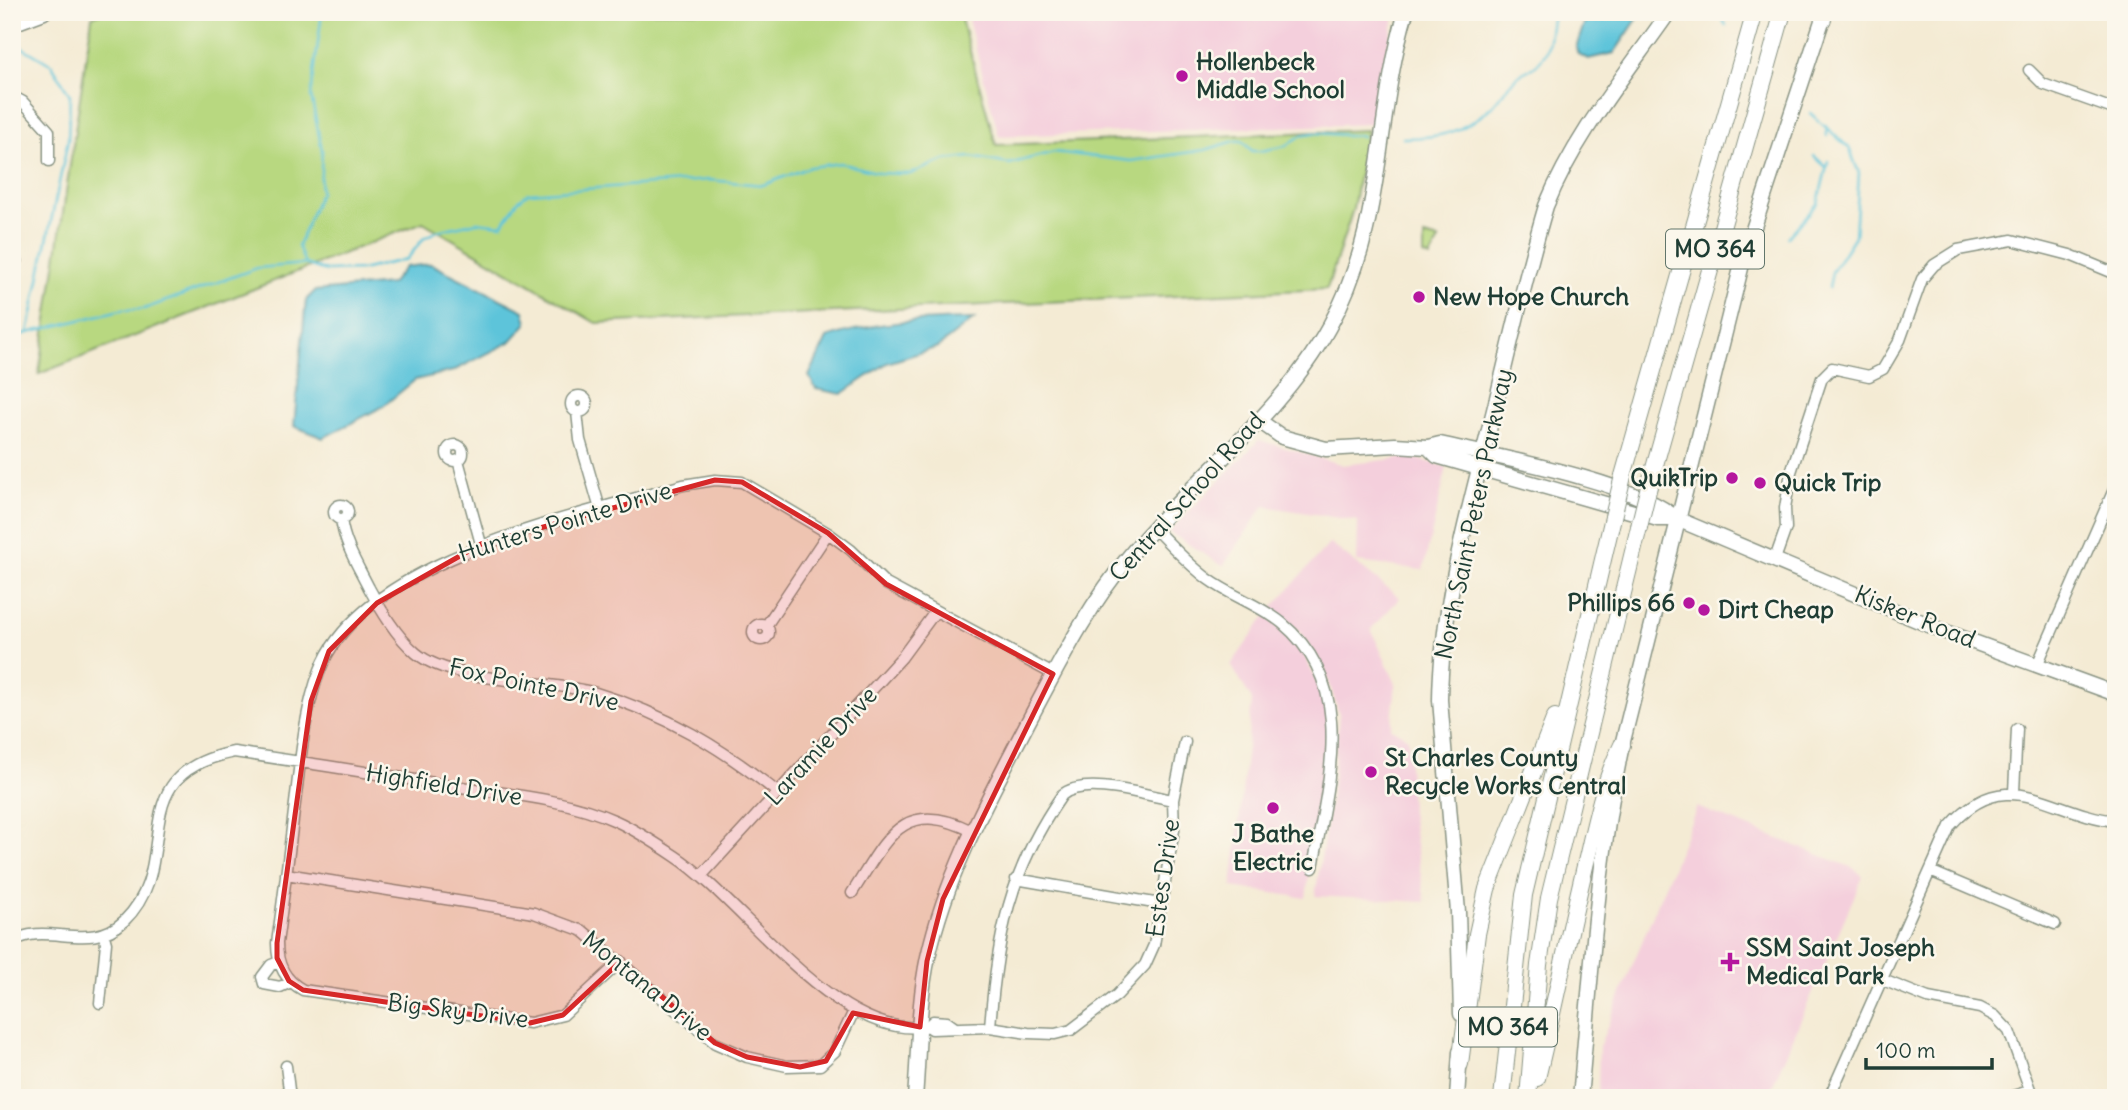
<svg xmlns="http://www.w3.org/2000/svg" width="2128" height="1110" font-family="Delius,sans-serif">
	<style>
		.built { fill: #f4cfdc }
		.green { fill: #b8d880; stroke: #6c8a5a; stroke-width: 2 }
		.water { fill: #5dc4da; stroke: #3e8087; stroke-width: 2 }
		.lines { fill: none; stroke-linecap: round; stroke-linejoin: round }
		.stream { stroke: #5dc4da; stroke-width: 2.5 }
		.minor-casing { stroke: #8a9484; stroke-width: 13 }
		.major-casing { stroke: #8a9484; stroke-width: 17 }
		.highway-casing { stroke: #8a9484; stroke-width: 18 }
		.minor { stroke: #fff; stroke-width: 10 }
		.major { stroke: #fff; stroke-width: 14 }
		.highway { stroke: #fff; stroke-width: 16 }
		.highway-bridge-casing { stroke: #8a9484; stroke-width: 18; stroke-linecap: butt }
		.highway-bridge { stroke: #fff; stroke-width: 16 }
		.marked { fill: #d62828; fill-opacity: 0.2; stroke: #d62828; stroke-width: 5; stroke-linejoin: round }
		.poi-dot { fill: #b5179e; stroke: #fbf7ec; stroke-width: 2.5 }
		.labels { text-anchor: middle; stroke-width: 5; stroke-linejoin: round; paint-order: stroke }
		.shield { fill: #fbf7ec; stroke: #61756b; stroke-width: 2 }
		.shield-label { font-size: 23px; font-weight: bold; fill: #1f3d34 }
		.poi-label { font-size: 24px; font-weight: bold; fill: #1f3d34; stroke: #fbf7ec; text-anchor: start }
		.street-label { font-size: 24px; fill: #1f3d34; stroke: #fbf7ec }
	</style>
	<rect width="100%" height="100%" fill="#fbf7ec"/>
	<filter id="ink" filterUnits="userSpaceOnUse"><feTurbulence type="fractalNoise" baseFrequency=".0143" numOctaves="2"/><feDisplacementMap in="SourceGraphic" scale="14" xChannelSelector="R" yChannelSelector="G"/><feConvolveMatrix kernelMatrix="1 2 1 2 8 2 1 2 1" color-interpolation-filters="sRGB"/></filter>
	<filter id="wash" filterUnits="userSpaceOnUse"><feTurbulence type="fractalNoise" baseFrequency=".00686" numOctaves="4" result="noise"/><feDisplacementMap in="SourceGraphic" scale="28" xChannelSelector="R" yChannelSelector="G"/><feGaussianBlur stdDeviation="1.57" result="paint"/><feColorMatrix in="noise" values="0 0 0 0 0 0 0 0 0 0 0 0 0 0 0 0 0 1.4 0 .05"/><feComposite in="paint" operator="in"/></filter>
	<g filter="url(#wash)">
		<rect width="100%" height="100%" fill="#f4ebd4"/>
		<!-- built -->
		<path class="built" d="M966 12H1395L1372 124 999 136Z
			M1259 440 1343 465 1410 457 1447 467 1423 570 1357 562 1358 521 1264 506 1223 566 1169 532Z
			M1330 543 1400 598 1371 629 1396 684 1391 728 1408 738 1411 812 1425 902 1315 896 1333 783 1339 714 1325 669 1301 633 1272 608Z
			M1266 615 1303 653 1322 693 1329 722 1306 898 1232 887 1252 700 1231 665Z
			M1697 807 1853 868 1863 876 1767 1098H1598L1599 1047Z"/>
		<!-- green -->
		<path class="green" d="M103 12H959L996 145 1367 130 1353 209 1327 289 596 323 423 222 39 374 92 17Z
			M1424 236 1439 240 1430 258 1424 255Z"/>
		<!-- water -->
		<path class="water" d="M1588 12H1642L1614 53 1588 59 1578 54 1576 48Z
			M431 264 524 311 527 323 510 342 453 371 415 380 382 407 323 438 294 426 306 300 315 291 391 284 405 267Z
			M974 319 938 347 887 363 842 394 816 389 809 376 827 338C874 321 925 320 974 319Z"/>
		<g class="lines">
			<!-- stream -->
			<path class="stream" d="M1717 12 1726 25
				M13 42 52 65 70 95 68 140 28 332
				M1810 113 1849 148 1859 173 1855 236 1832 272 1829 288
				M1826 126 1827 136
				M1403 138C1440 138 1464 133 1492 106 1501 97 1507 86 1517 77 1529 67 1535 71 1545 54 1551 42 1549 26 1554 12
				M1814 156 1825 166
				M1788 237 1818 203 1828 161
				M305 264 298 246 320 193 322 150 311 96 322 12
				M12 337 120 310 144 309 257 268 305 264 326 271 361 270 407 259 424 238 437 231 477 222 502 225 518 201 528 193 709 180 763 185 810 167 840 163 880 173 910 174 945 160 971 157 1009 164 1054 152 1131 161 1205 150 1235 141H1242L1252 151H1261L1286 146 1302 135 1314 133 1362 136"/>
		</g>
	</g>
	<g filter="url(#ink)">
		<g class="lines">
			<!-- minor casing -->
			<g class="minor-casing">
				<path id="minor" d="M2029 70 2043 84 2116 110
					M12 96 23 102 49 131V161
					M12 247 17 261
					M571 404a8 8 0 1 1 16 0a8 8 0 1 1-16 0Z
					M577 412 580 440 600 509
					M447 453a8 8 0 1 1 16 0a8 8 0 1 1-16 0Z
					M458 460 481 544
					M334 512a7 7 0 1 1 14 0a7 7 0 1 1-14 0Z
					M341 519C344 544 358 566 369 588 381 610 396 636 416 653 453 684 548 679 596 693 666 714 722 748 777 792
					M1154 528C1171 545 1189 565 1208 579 1231 596 1260 605 1282 623 1359 687 1327 784 1313 868
					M1775 559 1786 528 1785 508 1791 472 1822 378 1832 368 1869 376 1883 369 1900 340 1922 279 1934 265 1958 250 2012 240 2070 255 2116 274
					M753 632a8 8 0 1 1 16 0a8 8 0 1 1-16 0Z
					M766 626 828 533
					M2038 663 2116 485
					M2014 792 2017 729
					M1173 800 1185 742
					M1930 871 2055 924
					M286 874 534 913 583 931 715 1043 747 1057 787 1066 820 1065 835 1051 853 1013
					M702 875 902 657 935 612
					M1016 879 1160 904
					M852 893C886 841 901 796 972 831
					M12 942C45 920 90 954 124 921 186 861 118 775 234 752 301 762 367 772 434 783 493 793 561 796 616 821 636 830 657 844 675 856 744 901 838 1044 928 1026L932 1029 990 1027C997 937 1009 871 1062 795 1084 776 1145 795 1173 800L1174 830 1154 945 1145 965 1117 995 1071 1030 1055 1034 1028 1033 990 1027
					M621 961 563 1015 530 1023 303 990C284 980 277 964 277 943 284 894 290 845 296 795 301 754 305 709 320 670 362 559 580 515 683 485L715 480 742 482 828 533 851 550 886 584 1053 674
					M279 962 271 965 262 977 264 984 280 987 291 982
					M1883 980 1928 998 1980 1008 1995 1016 2009 1031 2033 1098
					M100 1003 106 943 104 936
					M928 1026 933 1021 947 1022 954 1027
					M286 1066 290 1098
					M1829 1098 1950 826C2007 761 2050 814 2116 821
					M2007 1098 2029 1091"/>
			</g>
			<!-- major casing -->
			<g class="major-casing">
				<path id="major" d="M12 24 44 12
					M1258 420 1282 437 1326 449 1395 445 1428 447 1440 444C1498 457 1636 482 1677 519L1938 629 2116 694
					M1428 447 1437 456 1658 519H1677
					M1461 1014 1458 912 1440 700C1441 605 1469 510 1492 418 1510 347 1525 276 1546 206 1575 135 1626 74 1669 12
					M915 1098C919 1051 918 1003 928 957 947 873 987 801 1026 726 1058 666 1088 605 1132 553 1195 477 1281 415 1329 327 1386 226 1374 119 1406 12
					M1457 1098 1460 1052
					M1580 1098C1591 979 1597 862 1622 745L1743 260 1825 12"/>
			</g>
			<!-- highway casing -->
			<g class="highway-casing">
				<path id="highway" d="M1823 19 1824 12
					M1623 476 1755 12
					M1649 486 1783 12
					M1460 1064 1477 934 1487 889 1555 717
					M1537 1078C1555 1005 1569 931 1587 858 1596 819 1604 780 1622 745
					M1502 1098 1524 895 1613 517
					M1528 1098 1539 965 1549 898 1639 527"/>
			</g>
			<!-- minor -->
			<use href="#minor" class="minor"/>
			<!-- major -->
			<use href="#major" class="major"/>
			<!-- highway -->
			<use href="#highway" class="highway"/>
			<!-- highway-bridge casing -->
			<g class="highway-bridge-casing">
				<path id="highway-bridge" d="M1613 517 1623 476
					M1639 527 1649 486"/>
			</g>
			<!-- highway-bridge -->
			<use href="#highway-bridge" class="highway-bridge"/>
		</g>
	</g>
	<!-- marked area -->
	<path class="marked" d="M715 480 742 482 828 533 886 584 1053 674 943 899 927 961 920 1027 853 1013 826 1061 800 1067 747 1057 715 1043 621 961 563 1015 530 1023 303 990 289 981 277 958V943L311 701 329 651 377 603 481 544Z"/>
	<!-- markers -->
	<g class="poi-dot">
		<circle cx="1182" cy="76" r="7"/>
		<circle cx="1419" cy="297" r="7"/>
		<circle cx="1732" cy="478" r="7"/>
		<circle cx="1760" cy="483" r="7"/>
		<circle cx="1689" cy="603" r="7"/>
		<circle cx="1704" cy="610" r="7"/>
		<circle cx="1371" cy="772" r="7"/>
		<circle cx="1273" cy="808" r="7"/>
		<path d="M1726.5 951.5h7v7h7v7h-7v7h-7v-7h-7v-7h7z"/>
	</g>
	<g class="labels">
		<!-- shield labels -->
		<g class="shield">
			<rect x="1666" y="229.5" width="98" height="39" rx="5"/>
			<rect x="1459" y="1007.5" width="98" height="39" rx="5"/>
		</g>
		<g class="shield-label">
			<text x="1715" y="257">MO 364</text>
			<text x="1508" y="1035">MO 364</text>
		</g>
		<!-- poi labels -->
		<g class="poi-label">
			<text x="1196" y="70">Hollenbeck<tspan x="1196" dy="28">Middle School</tspan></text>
			<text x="1433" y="305">New Hope Church</text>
			<text x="1718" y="486" text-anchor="end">QuikTrip</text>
			<text x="1774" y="491">Quick Trip</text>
			<text x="1675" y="611" text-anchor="end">Phillips 66</text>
			<text x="1718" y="618">Dirt Cheap</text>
			<text x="1385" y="766">St Charles County<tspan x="1385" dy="28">Recycle Works Central</tspan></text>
			<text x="1273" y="842" text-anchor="middle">J Bathe<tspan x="1273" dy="28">Electric</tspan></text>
			<text x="1746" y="956">SSM Saint Joseph<tspan x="1746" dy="28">Medical Park</tspan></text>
		</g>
		<!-- street labels -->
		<g class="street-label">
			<text transform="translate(1187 497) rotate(-48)" y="8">Central School Road</text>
			<text transform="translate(1474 514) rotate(-78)" y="8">North Saint Peters Parkway</text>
			<text transform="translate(565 522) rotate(-17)" y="8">Hunters Pointe Drive</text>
			<text transform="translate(1915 617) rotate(22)" y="8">Kisker Road</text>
			<text transform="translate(534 685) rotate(12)" y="8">Fox Pointe Drive</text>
			<text transform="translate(821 746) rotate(-47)" y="8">Laramie Drive</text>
			<text transform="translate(444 785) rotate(9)" y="8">Highfield Drive</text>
			<text transform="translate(1163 878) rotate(-82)" y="8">Estes Drive</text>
			<text transform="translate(647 986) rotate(39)" y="8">Montana Drive</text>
			<text transform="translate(458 1011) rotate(7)" y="8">Big Sky Drive</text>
		</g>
	</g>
	<!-- margin -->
	<rect width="2128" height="1110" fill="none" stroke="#fbf7ec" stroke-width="42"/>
	<!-- scale -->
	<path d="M1866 1058v10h126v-10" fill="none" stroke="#1f3d34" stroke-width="3.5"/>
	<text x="1876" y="1058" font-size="21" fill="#1f3d34" stroke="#fbf7ec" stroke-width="5" paint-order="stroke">100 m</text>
</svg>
